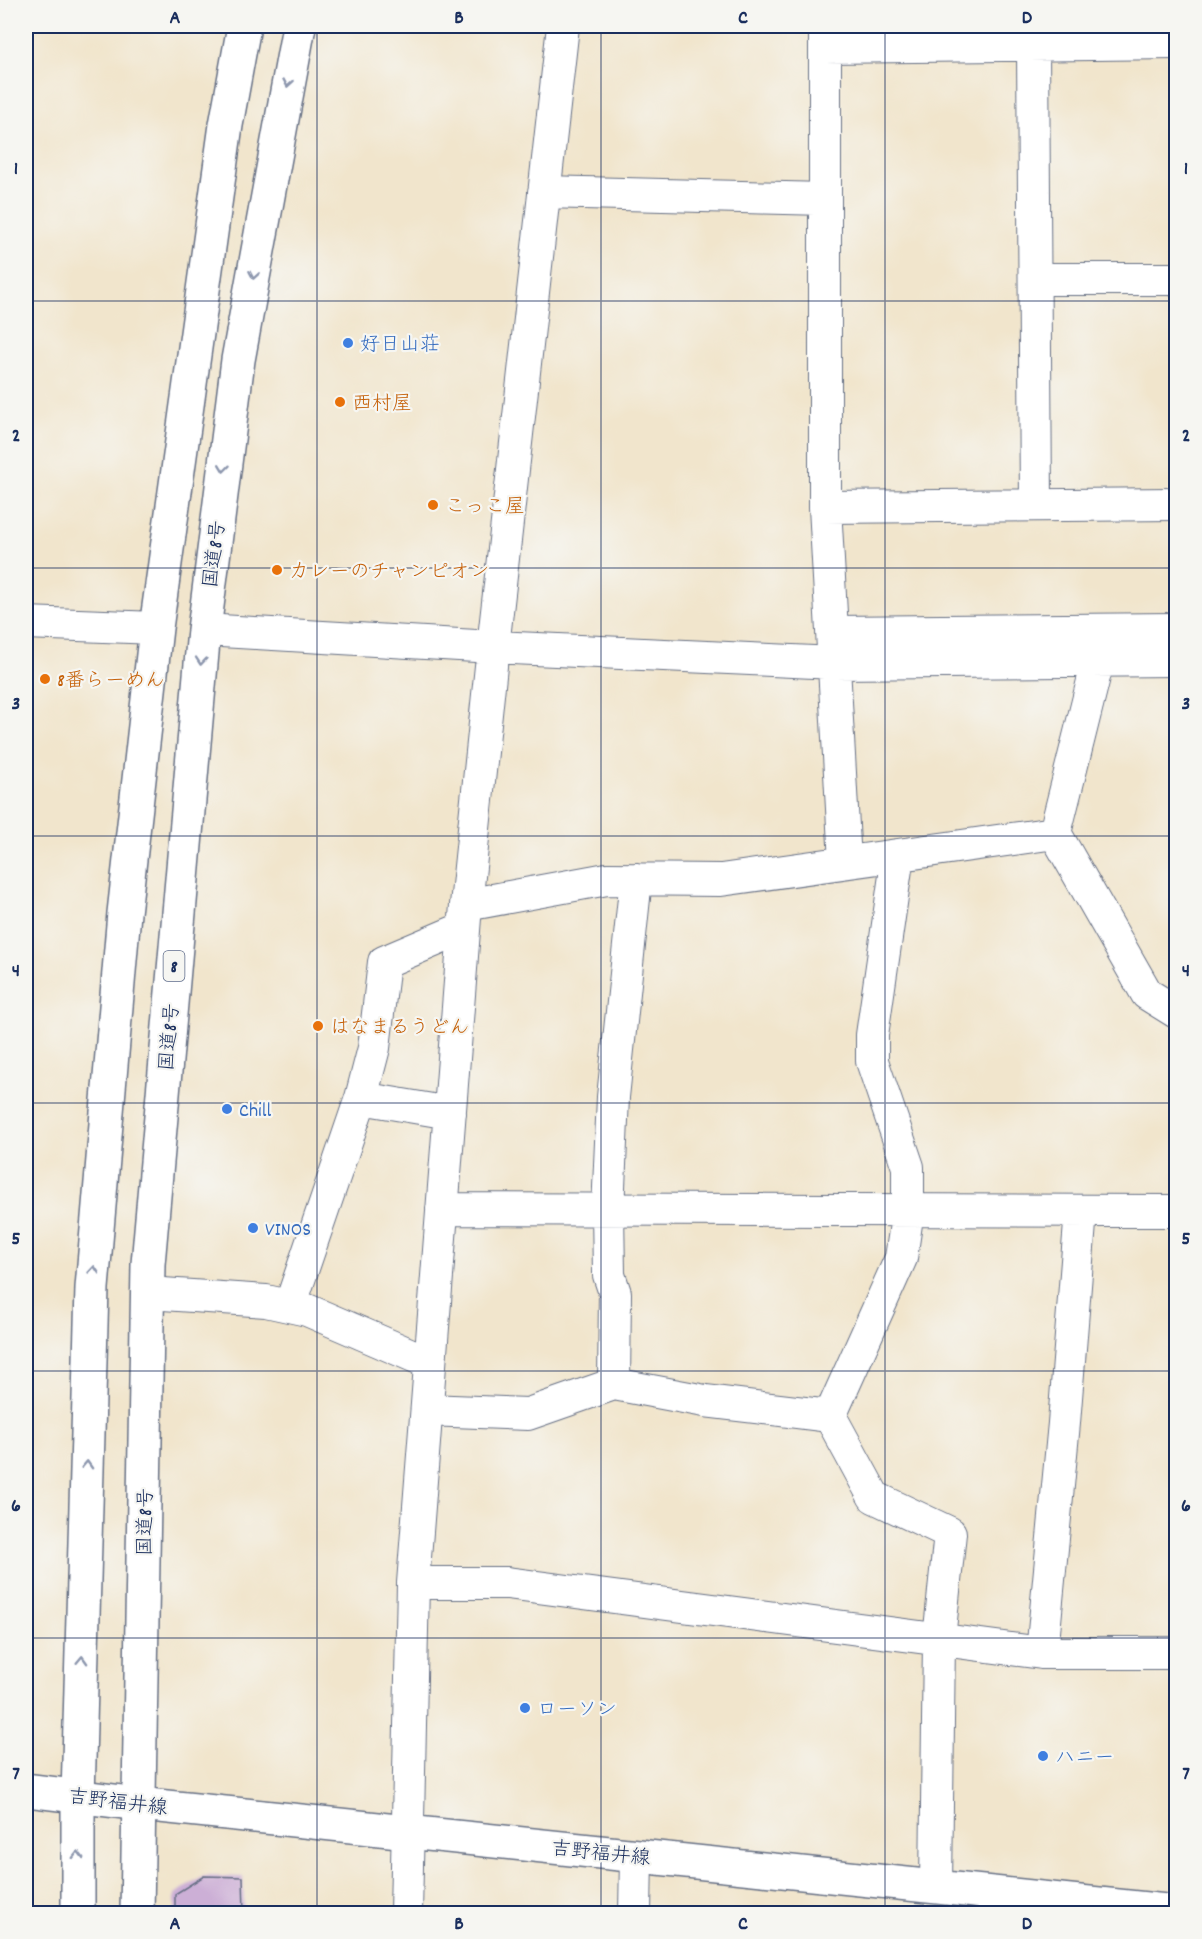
<svg xmlns="http://www.w3.org/2000/svg" width="1202" height="1939" font-family="Dekko,'Klee One',sans-serif">
	<style>
		.building { fill: #ccafd6 }
		.lines { fill: none; stroke-linecap: round; stroke-linejoin: round }
		.street-casing { stroke: #666f84; stroke-width: 34 }
		.secondary-casing { stroke: #666f84; stroke-width: 36 }
		.highway-casing { stroke: #666f84; stroke-width: 36 }
		.street { stroke: #fff; stroke-width: 32 }
		.secondary { stroke: #fff; stroke-width: 33 }
		.highway { stroke: #fff; stroke-width: 33 }
		.oneway { stroke: #8d97ae }
		.grid { fill: none; stroke: #1b2f5e; stroke-width: 1.5; stroke-opacity: 0.55 }
		.shop-dot { fill: #3f7fe0; stroke: #f6f6f2; stroke-width: 2 }
		.food-dot { fill: #e8710a; stroke: #f6f6f2; stroke-width: 2 }
		.labels { text-anchor: middle; stroke-width: 4.5; stroke-linejoin: round; paint-order: stroke }
		.shield { fill: #f6f6f2; stroke: #5d6b8a; stroke-width: 1.5 }
		.shield-label { font-size: 18px; font-weight: bold; fill: #1b2f5e }
		.shop-label { font-size: 20px; fill: #366cbe; stroke: #f6f6f2; text-anchor: start }
		.food-label { font-size: 20px; fill: #c56008; stroke: #f6f6f2; text-anchor: start }
		.street-label { font-size: 20px; fill: #1b2f5e; stroke: #f6f6f2 }
		.neatline { fill: none; stroke: #1b2f5e; stroke-width: 2 }
		.grid-label { font-size: 20px; text-anchor: middle; font-weight: bold; fill: #1b2f5e }
	</style>
	<rect width="100%" height="100%" fill="#f6f6f2"/>
	<filter id="ink" filterUnits="userSpaceOnUse"><feTurbulence type="fractalNoise" baseFrequency=".0167" numOctaves="2"/><feDisplacementMap in="SourceGraphic" scale="12" xChannelSelector="R" yChannelSelector="G"/><feConvolveMatrix kernelMatrix="1 2 1 2 8 2 1 2 1" color-interpolation-filters="sRGB"/></filter>
	<filter id="wash" filterUnits="userSpaceOnUse"><feTurbulence type="fractalNoise" baseFrequency=".008" numOctaves="4" result="noise"/><feDisplacementMap in="SourceGraphic" scale="24" xChannelSelector="R" yChannelSelector="G"/><feGaussianBlur stdDeviation="1.35" result="paint"/><feColorMatrix in="noise" values="0 0 0 0 0 0 0 0 0 0 0 0 0 0 0 0 0 1.4 0 .05"/><feComposite in="paint" operator="in"/></filter>
	<g filter="url(#wash)">
		<rect width="100%" height="100%" fill="#f1e5cc"/>
		<g id="blocks">
			<!-- building -->
			<path class="building" d="M204 1876 243 1877 244 1914H175V1894Z"/>
		</g>
	</g>
	<g filter="url(#ink)">
		<use href="#blocks" fill-opacity="0" stroke="#666f84" stroke-width="1.5"/>
		<g class="lines">
			<!-- street casing -->
			<g class="street-casing">
				<path id="street" d="M825 26V507L845 862
					M1033 45 1036 505
					M825 47 1176 43
					M544 192 825 199
					M1035 279H1176
					M825 507 1176 504
					M26 623 156 628
					M204 630 493 647 835 663 1176 660
					M833 632 1176 629
					M1055 833 1098 661
					M898 855 872 1035V1061L908 1167V1210L901 1258 830 1416 874 1497 950 1533 939 1639 936 1887
					M466 905 607 879 721 880 1055 833 1147 994 1176 1012
					M361 1098 450 1113
					M442 1209 1176 1211
					M148 1293 266 1301 307 1310 430 1363
					M290 1306 361 1098 374 1048 384 962 464 928
					M614 1384 705 1401 830 1416
					M427 1410 528 1414 614 1384 615 1293 609 1275 608 1210 613 1097 636 879
					M413 1583H507L1042 1653H1176
					M1042 1653 1064 1423 1081 1211
					M406 1914 413 1583 466 905 493 647 563 26
					M635 1914 636 1856"/>
			</g>
			<!-- secondary casing -->
			<g class="secondary-casing">
				<path id="secondary" d="M26 1790 139 1804 1176 1912"/>
			</g>
			<!-- highway casing -->
			<g class="highway-casing">
				<path id="highway" d="M78 1914V1797L92 1288 124 913 156 628 226 125 244 26
					M137 1914 148 1264 204 630 238 360 299 26"/>
			</g>
			<!-- street -->
			<use href="#street" class="street"/>
			<!-- secondary -->
			<use href="#secondary" class="secondary"/>
			<!-- highway -->
			<use href="#highway" class="highway"/>
		</g>
		<!-- one-way arrows -->
		<defs><path id="oneway-chevron" d="M-2-3.5L2.5 0L-2 3.5" fill="none" stroke-width="1.6" stroke-linecap="round" stroke-linejoin="round" transform="scale(1.5)"/></defs>
		<g class="oneway">
			<use href="#oneway-chevron" transform="translate(288 83) rotate(100)"/>
			<use href="#oneway-chevron" transform="translate(254 275) rotate(100)"/>
			<use href="#oneway-chevron" transform="translate(224 468) rotate(97)"/>
			<use href="#oneway-chevron" transform="translate(201 661) rotate(95)"/>
			<use href="#oneway-chevron" transform="translate(94 1270) rotate(-85)"/>
			<use href="#oneway-chevron" transform="translate(87 1465) rotate(-88)"/>
			<use href="#oneway-chevron" transform="translate(82 1660) rotate(-88)"/>
			<use href="#oneway-chevron" transform="translate(78 1855) rotate(-90)"/>
		</g>
	</g>
	<!-- grid -->
	<path class="grid" d="M317 26V1914M601 26V1914M885 26V1914M26 301H1176M26 568H1176M26 836H1176M26 1103H1176M26 1371H1176M26 1638H1176"/>
	<!-- markers -->
	<g class="shop-dot">
		<circle cx="348" cy="343" r="6"/>
		<circle cx="227" cy="1109" r="6"/>
		<circle cx="253" cy="1228" r="6"/>
		<circle cx="525" cy="1708" r="6"/>
		<circle cx="1043" cy="1756" r="6"/>
	</g>
	<g class="food-dot">
		<circle cx="340" cy="402" r="6"/>
		<circle cx="433" cy="505" r="6"/>
		<circle cx="277" cy="570" r="6"/>
		<circle cx="45" cy="679" r="6"/>
		<circle cx="318" cy="1026" r="6"/>
	</g>
	<g class="labels">
		<!-- shield labels -->
		<rect class="shield" x="163.5" y="951" width="21" height="30" rx="4.5"/>
		<g class="shield-label">
			<text x="174" y="972">8</text>
		</g>
		<!-- shop labels -->
		<g class="shop-label">
			<text x="360" y="350">好日山荘</text>
			<text x="239" y="1116">Chill</text>
			<text x="265" y="1235">VINOS</text>
			<text x="537" y="1715">ローソン</text>
			<text x="1055" y="1763">ハニー</text>
		</g>
		<!-- food labels -->
		<g class="food-label">
			<text x="352" y="409">西村屋</text>
			<text x="445" y="512">こっこ屋</text>
			<text x="289" y="577">カレーのチャンピオン</text>
			<text x="57" y="686">8番らーめん</text>
			<text x="330" y="1033">はなまるうどん</text>
		</g>
		<!-- street labels -->
		<g class="street-label">
			<text transform="translate(213 554) rotate(-83)" y="7">国道8号</text>
			<text transform="translate(168 1037) rotate(-85)" y="7">国道8号</text>
			<text transform="translate(144 1522) rotate(-89)" y="7">国道8号</text>
			<text transform="translate(118 1801) rotate(7)" y="7">吉野福井線</text>
			<text transform="translate(601 1852) rotate(6)" y="7">吉野福井線</text>
		</g>
	</g>
	<!-- margin -->
	<rect width="1202" height="1939" fill="none" stroke="#f6f6f2" stroke-width="66"/>
	<rect x="33" y="33" width="1136" height="1873" class="neatline"/>
	<g class="grid-label">
		<text x="175" y="23">A</text>
		<text x="459" y="23">B</text>
		<text x="743" y="23">C</text>
		<text x="1027" y="23">D</text>
		<text x="16" y="174">1</text>
		<text x="1186" y="174">1</text>
		<text x="16" y="441">2</text>
		<text x="1186" y="441">2</text>
		<text x="16" y="709">3</text>
		<text x="1186" y="709">3</text>
		<text x="16" y="976">4</text>
		<text x="1186" y="976">4</text>
		<text x="16" y="1244">5</text>
		<text x="1186" y="1244">5</text>
		<text x="16" y="1511">6</text>
		<text x="1186" y="1511">6</text>
		<text x="16" y="1779">7</text>
		<text x="1186" y="1779">7</text>
		<text x="175" y="1929">A</text>
		<text x="459" y="1929">B</text>
		<text x="743" y="1929">C</text>
		<text x="1027" y="1929">D</text>
	</g>
</svg>
